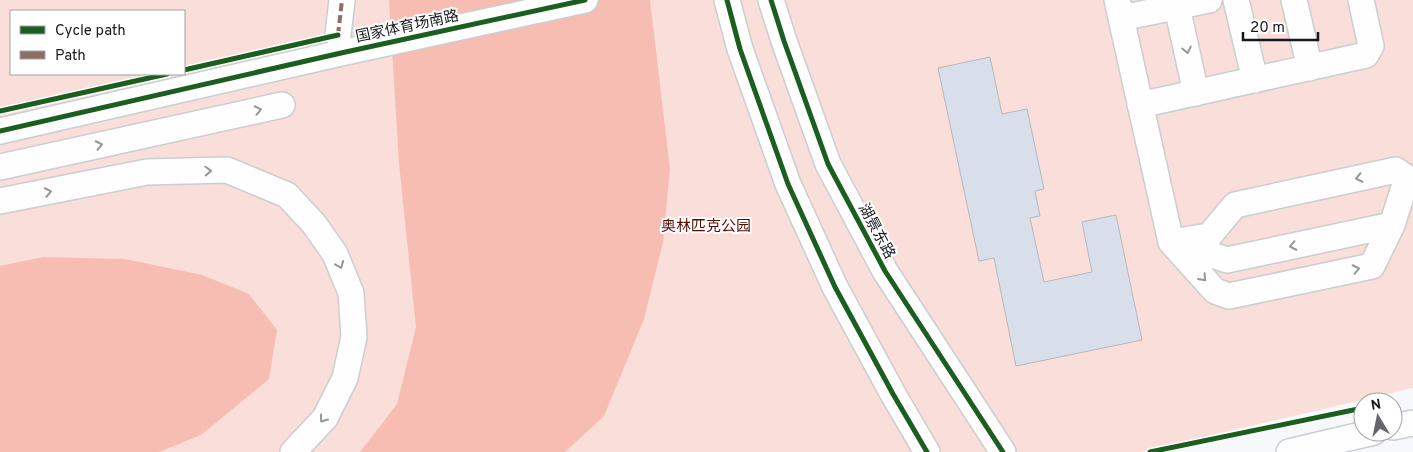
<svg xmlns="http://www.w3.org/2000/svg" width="1413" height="452" font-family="Overpass,'Noto Sans SC',sans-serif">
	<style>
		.green { fill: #f9ded9; fill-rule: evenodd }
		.water { fill: #f8bdb2 }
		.building { fill: #d9dfea; stroke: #b5b7bb }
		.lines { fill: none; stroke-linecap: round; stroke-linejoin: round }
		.minor-casing { stroke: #cbcdd1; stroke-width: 28 }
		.minor { stroke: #fefefe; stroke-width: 25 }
		.quiet { stroke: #8d6e63; stroke-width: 4; stroke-dasharray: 8 4; stroke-linecap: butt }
		.cycleway-casing { stroke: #fff; stroke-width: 8 }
		.cycleway { stroke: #1b5e20; stroke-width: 5 }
		.oneway { stroke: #969699 }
		.labels { text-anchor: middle; stroke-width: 4; stroke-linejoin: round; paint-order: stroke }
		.street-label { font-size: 15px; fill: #16181e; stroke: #fff }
		.park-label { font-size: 15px; fill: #560d02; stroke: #fff }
	</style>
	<rect width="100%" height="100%" fill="#f6f8fb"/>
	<!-- green -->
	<path class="green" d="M0 0H1413V388L1140 452H0ZM11 11H184V74H11Z"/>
	<!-- water -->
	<path class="water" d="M389 0H650L670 169 663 242 644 319 604 416 565 452H360L397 404 416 327 399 163Z
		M43 257 125 259 202 275 249 294 277 330 269 379 201 435 159 452H0V266Z"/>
	<!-- building -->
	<path class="building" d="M990 57 1002 114 1027 109 1044 189 1035 191 1040 216 1030 218 1044 282 1092 272 1082 222 1116 215 1142 340 1016 366 994 258 979 261 938 68Z"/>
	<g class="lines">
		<!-- minor casing -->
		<g class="minor-casing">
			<path id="minor" d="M727 0 740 49 788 184 835 287 893 394 927 452
				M771 0 784 41 828 164 885 271 1003 452
				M1117 0 1171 242 1215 291 1229 296 1372 266 1392 225 1407 178 1396 170 1235 205 1209 236 1171 242
				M1236 0 1255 80
				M1294 0 1310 68
				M1177 7 1196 93
				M1121 18 1209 0
				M338 35 342 0
				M1140 105 1366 55 1371 46 1361 0
				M0 131 341 53 585 0
				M0 167 282 105
				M0 201 147 172 227 170 287 195 314 224 335 254 351 293 354 337 345 378 325 418 293 452
				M1176 243 1227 260 1392 225
				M1393 427 1413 423
				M1289 452 1374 432"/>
		</g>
		<!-- minor -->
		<use href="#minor" class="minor"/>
		<!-- quiet -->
		<path class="quiet" d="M338 35 342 0"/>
		<!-- cycleway casing -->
		<g class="cycleway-casing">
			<path id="cycleway" d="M727 0 740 49 788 184 835 287 893 394 927 452
				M771 0 784 41 828 164 885 271 1003 452
				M184 70 338 35
				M0 111 167 74
				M0 131 341 53 585 0
				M1150 452 1363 408"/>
		</g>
		<!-- cycleway -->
		<use href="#cycleway" class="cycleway"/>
	</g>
	<!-- one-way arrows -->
	<defs><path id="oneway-chevron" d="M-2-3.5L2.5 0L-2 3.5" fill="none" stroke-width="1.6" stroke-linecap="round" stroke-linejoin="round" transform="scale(1.25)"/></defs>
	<g class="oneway">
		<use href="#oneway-chevron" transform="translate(1187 50) rotate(78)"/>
		<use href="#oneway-chevron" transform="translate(258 110) rotate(-12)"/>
		<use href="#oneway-chevron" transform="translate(99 145) rotate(-12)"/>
		<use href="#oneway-chevron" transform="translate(208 171) rotate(-2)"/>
		<use href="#oneway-chevron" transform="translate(1359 178) rotate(168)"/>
		<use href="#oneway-chevron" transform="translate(48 192) rotate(-11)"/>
		<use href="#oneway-chevron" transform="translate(1293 246) rotate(168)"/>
		<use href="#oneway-chevron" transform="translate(340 265) rotate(68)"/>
		<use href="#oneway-chevron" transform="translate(1356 269) rotate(-12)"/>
		<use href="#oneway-chevron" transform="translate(1203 278) rotate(48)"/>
		<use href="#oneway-chevron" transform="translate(323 419) rotate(126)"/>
	</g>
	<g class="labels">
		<!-- street labels -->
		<g class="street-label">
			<text transform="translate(407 26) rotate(-12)" y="5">国家体育场南路</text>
			<text transform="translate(877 231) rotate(62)" y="5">湖景东路</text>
		</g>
		<!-- park labels -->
		<g class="park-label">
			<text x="706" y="231">奥林匹克公园</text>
		</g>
	</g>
	<!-- legend -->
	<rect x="10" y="10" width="175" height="65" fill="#ffffff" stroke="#a2a3a5"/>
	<rect x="20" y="26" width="25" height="8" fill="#1b5e20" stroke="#a2a3a5"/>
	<text x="55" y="35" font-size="15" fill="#16181e">Cycle path</text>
	<rect x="20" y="51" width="25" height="8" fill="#8d6e63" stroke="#a2a3a5"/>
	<text x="55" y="60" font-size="15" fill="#16181e">Path</text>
	<!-- north arrow -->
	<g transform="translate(1378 417) rotate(350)"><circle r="24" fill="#ffffff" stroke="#a2a3a5"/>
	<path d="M0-4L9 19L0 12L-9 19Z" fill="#64666b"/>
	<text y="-8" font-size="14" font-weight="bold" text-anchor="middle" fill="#16181e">N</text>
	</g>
	<!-- scale -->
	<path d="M1243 32v8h75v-8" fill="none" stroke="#16181e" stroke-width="2.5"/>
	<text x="1250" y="32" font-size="15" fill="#16181e" stroke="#ffffff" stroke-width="4" paint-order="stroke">20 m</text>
</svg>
